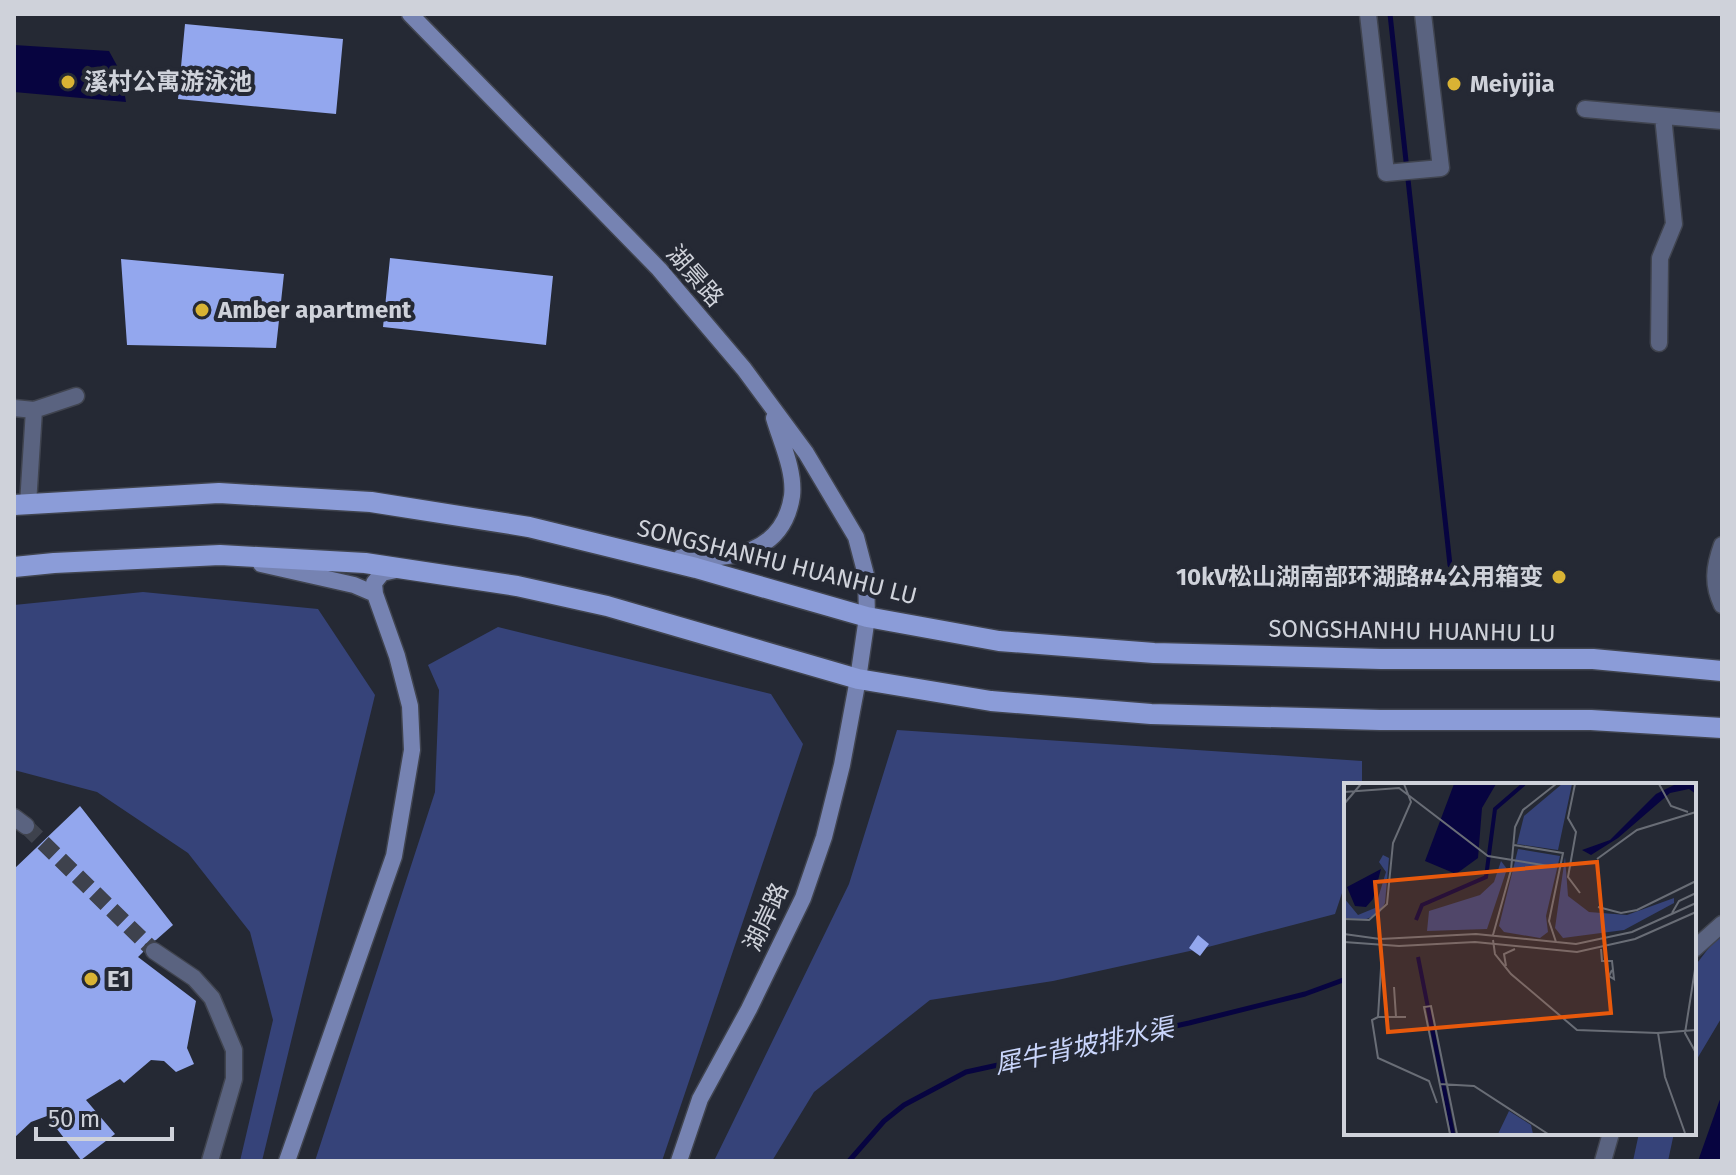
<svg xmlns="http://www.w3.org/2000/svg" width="1736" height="1175" font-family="'Fira Sans','Noto Sans SC',sans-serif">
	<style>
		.green { fill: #364379 }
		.water { fill: #070440 }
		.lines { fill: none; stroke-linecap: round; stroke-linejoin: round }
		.stream { stroke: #070440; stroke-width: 5 }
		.building { fill: #93a7ee }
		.street-tunnel { stroke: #3e424d; stroke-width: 16; stroke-dasharray: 16 8; stroke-linecap: butt }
		.street-casing { stroke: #40444f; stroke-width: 19 }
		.secondary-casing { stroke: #40444f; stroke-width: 19 }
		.primary-casing { stroke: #40444f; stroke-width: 23 }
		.street { stroke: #5a6380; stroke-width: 16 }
		.secondary { stroke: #7683b2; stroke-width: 16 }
		.primary { stroke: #8b9cd8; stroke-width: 20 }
		.poi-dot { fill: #d9b334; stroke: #252934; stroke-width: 3 }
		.labels { text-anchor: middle; stroke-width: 8; stroke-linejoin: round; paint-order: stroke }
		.poi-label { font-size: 24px; font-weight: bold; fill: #cfd2da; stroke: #252934; text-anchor: start }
		.street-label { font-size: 24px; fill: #cfd2da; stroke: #252934 }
		.water-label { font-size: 26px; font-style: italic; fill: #c9d5fb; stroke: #252934 }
		.inset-river { fill: none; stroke: #070440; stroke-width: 4 }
		.inset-road { fill: none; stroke: #696d76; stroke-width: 2 }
		.view { fill: #e8590c; fill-opacity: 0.15; stroke: #e8590c; stroke-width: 4 }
		.inset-edge { fill: none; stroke: #cfd2da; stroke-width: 4 }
	</style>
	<rect width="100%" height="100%" fill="#252934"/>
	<!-- green -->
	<path class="green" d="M143 592 318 609 375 695 262 1161H240L273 1020 250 932 188 853 97 792 14 770V605Z
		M498 627 771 694 803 744 662 1161H315L435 792 439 690 428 665Z
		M897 730 1362 761V785H1346V881L1335 914 1208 947 1053 981 930 1000 814 1092 772 1161H714L849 884Z
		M1722 931V1017L1694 1064V967Z
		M1639 1133H1674L1668 1161H1633Z"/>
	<!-- water -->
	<path class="water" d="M14 45 109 51 121 73 126 102 14 92Z
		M1722 1095V1161H1698L1719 1102Z"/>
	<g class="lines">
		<!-- stream -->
		<path class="stream" d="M1390 14 1450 565
			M849 1161 884 1121 904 1105 966 1072 1189 1023 1305 994 1346 979"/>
	</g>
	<!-- building -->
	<path class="building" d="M185 24 343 39 336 114 178 99Z
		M390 258 553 276 546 345 383 327Z
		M121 259 284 274 276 348 127 345Z
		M80 806 173 925 156 940 145 944 143 952 138 957 196 1001 187 1048 194 1064 176 1072 164 1061 151 1060 124 1083 120 1079 86 1100 115 1134 81 1160 47 1116 31 1122 14 1138V869Z
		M1198 935 1209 944 1200 956 1189 948Z"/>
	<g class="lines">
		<!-- street-tunnel -->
		<path class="street-tunnel" d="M26 826 154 951"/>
		<!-- street casing -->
		<g class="street-casing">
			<path id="street" d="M1368 14 1386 173 1441 168 1423 14
				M1585 109 1722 121
				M1659 343 1660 258 1674 224 1663 116
				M14 408 34 410 28 504
				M34 410 76 396
				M1722 545C1714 567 1712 584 1722 605
				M14 817 26 826
				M1694 949 1722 924
				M154 951 194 978 212 998 234 1050V1079L210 1161
				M1603 1161 1611 1133"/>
		</g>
		<!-- secondary casing -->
		<g class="secondary-casing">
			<path id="secondary" d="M410 14 659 269 744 369 806 453 856 537 866 575 867 617 858 679 842 765 824 837 803 898 749 1009 700 1099 679 1161
				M681 557C729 561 783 555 792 496 795 471 781 442 774 418
				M261 564 354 585 375 594
				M287 1161 394 856 412 750 410 706 397 656 375 594 374 583 382 573 401 569"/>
		</g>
		<!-- primary casing -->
		<g class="primary-casing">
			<path id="primary" d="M14 505 219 493 371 502 529 527 696 568 867 617 999 641 1154 653 1381 659H1593L1722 671
				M14 567 54 563 220 555 365 563 517 586 607 606 858 679 991 701 1151 714 1380 720H1591L1722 728"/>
		</g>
		<!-- street -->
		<use href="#street" class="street"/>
		<!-- secondary -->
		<use href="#secondary" class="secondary"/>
		<!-- primary -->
		<use href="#primary" class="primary"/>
	</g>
	<!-- markers -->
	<g class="poi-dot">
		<circle cx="68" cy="82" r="8"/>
		<circle cx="1454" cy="84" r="8"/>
		<circle cx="202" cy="310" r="8"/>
		<circle cx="1559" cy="577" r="8"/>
		<circle cx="91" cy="979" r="8"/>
	</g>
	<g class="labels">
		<!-- poi labels -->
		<g class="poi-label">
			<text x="84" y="90">溪村公寓游泳池</text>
			<text x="1470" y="92">Meiyijia</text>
			<text x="218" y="318">Amber apartment</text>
			<text x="1543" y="585" text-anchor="end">10kV松山湖南部环湖路#4公用箱变</text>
			<text x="107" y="987">E1</text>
		</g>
		<!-- street labels -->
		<g class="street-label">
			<text transform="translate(695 276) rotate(49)" y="8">湖景路</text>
			<text transform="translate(777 562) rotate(14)" y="8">SONGSHANHU HUANHU LU</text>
			<text transform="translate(1412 631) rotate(1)" y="8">SONGSHANHU HUANHU LU</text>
			<text transform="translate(766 917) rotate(-65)" y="8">湖岸路</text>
		</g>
		<!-- water labels -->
		<g class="water-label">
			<text transform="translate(1084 1046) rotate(-12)" y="9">犀牛背坡排水渠</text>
		</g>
	</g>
	<!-- overview -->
	<g transform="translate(1344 783)">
		<rect width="352" height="352" fill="#252934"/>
		<path d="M218 1H228L214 67 173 61 180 33ZM174 66 216 73 202 133 204 149 196 155 160 149 155 143ZM39 72 45 75 41 120 35 131 20 137 0 135V115L14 132 31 125 42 89 35 79ZM221 74 224 113 245 129 283 132 330 115V120L280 147 219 155 211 145ZM157 78 163 86 143 146 83 148 85 128 136 112 150 99ZM165 328 187 342 189 351H154Z" fill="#364379"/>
		<path d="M110 1H152L138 25 134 75 112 91 81 78ZM332 1H352V11L345 6 326 10 274 55 247 72 238 67 266 57 312 11ZM37 86 29 116 22 124 11 123 3 104Z" fill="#070440"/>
		<path class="inset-river" d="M72 137 78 122 142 94 151 26 180 1M74 174 109 351"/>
		<path class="inset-road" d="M231 1 224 35 232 49 224 94 236 110M315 1 327 23 344 29M0 9 55 5 144 73 211 84M0 21 17 1M170 62 219 70 205 138 212 159M253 76 293 47 352 29M254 124 277 130 293 127 352 98M328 130 335 118 352 110M0 136 25 137 43 121 49 60 67 19 60 1M0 151 36 156 132 151 232 161 288 149 352 120M149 152 167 87 171 44 179 27 212 1M149 157 151 171 167 191 233 247 314 250M0 159 55 163 131 159 233 169 291 156 352 129M257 166 258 178H268L270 196 265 193 268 187M38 169 34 234 28 237 34 275 85 298 93 320M352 180 341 250 352 270M162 183 160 171 171 166M50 204 52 234M34 234H62M95 301 130 303 204 351M341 350 321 294 314 250 352 247M106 351 80 224 87 223 113 351"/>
		<path class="view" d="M253 79 267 230 44 249 31 99Z"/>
		<rect width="352" height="352" class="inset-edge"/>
	</g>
	<!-- border -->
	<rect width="1736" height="1175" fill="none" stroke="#cfd2da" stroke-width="32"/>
	<!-- scale -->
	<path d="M36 1127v12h136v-12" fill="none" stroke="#cfd2da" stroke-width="4"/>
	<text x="48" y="1127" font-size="24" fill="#cfd2da" stroke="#252934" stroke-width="6" paint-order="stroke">50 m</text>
</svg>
